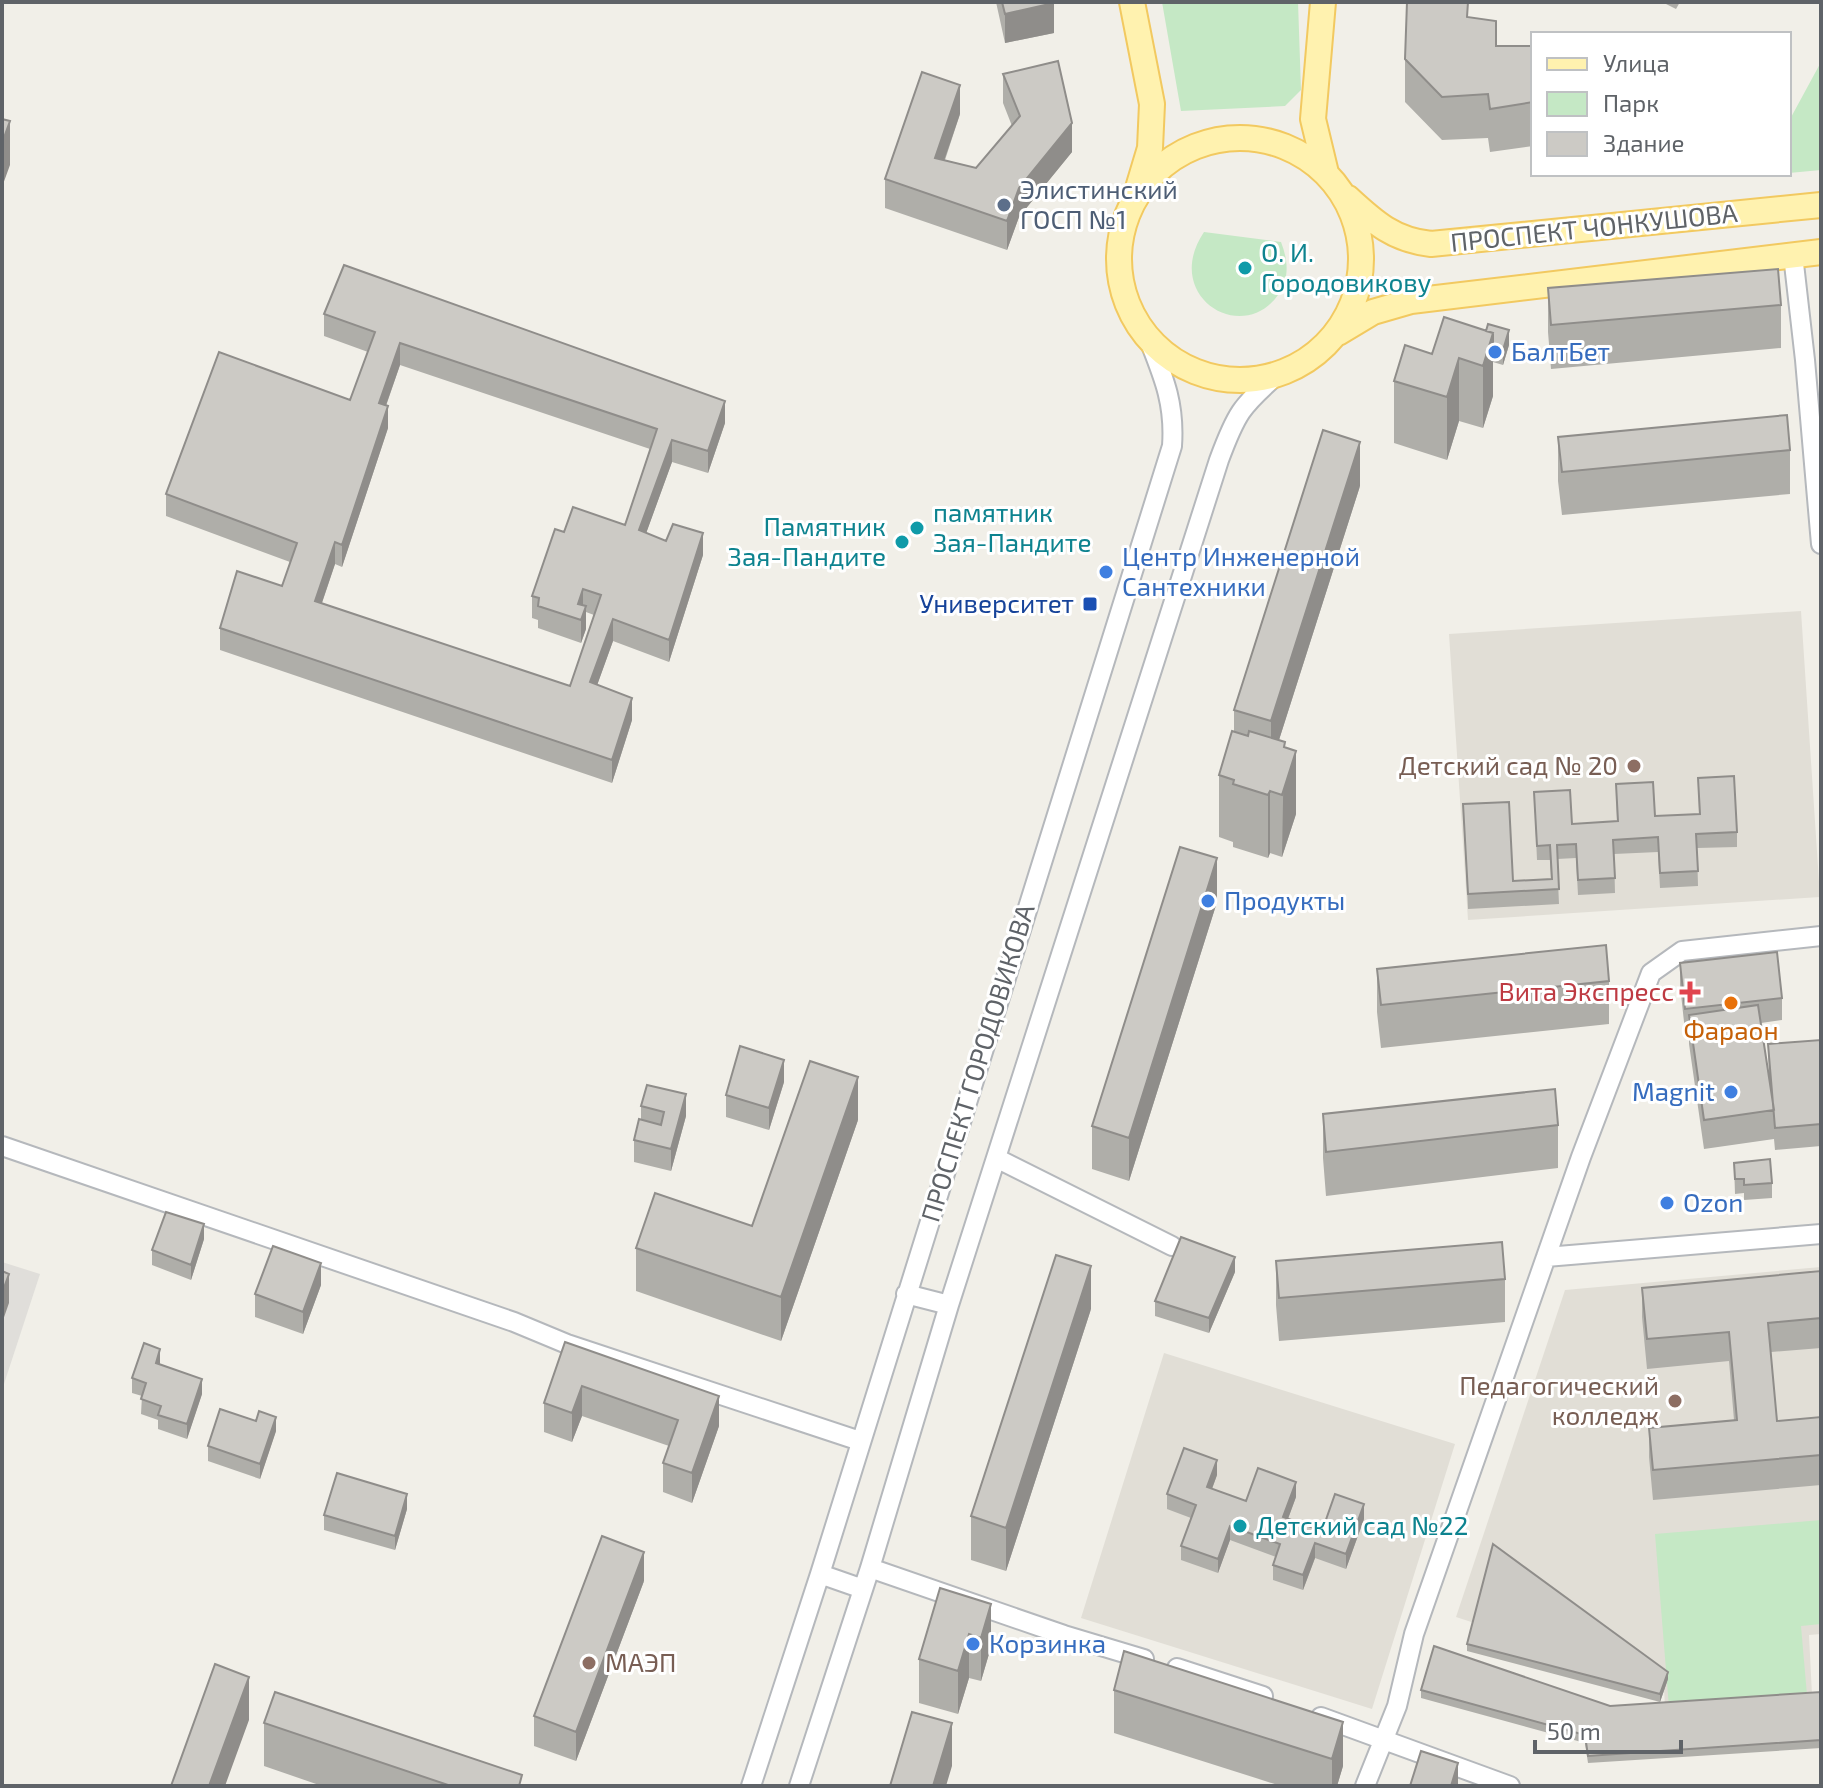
<svg xmlns="http://www.w3.org/2000/svg" width="1823" height="1788" font-family="'Exo 2',sans-serif">
	<style>
		.industrial { fill: #e0deda }
		.education { fill: #e1ded6 }
		.green { fill: #c5e8c5 }
		.lines { fill: none; stroke-linecap: round; stroke-linejoin: round }
		.minor-casing { stroke: #b5b8bc; stroke-width: 22 }
		.major-casing { stroke: #f2c960; stroke-width: 28 }
		.minor { stroke: #fff; stroke-width: 18 }
		.major { stroke: #fff2af; stroke-width: 24 }
		.wall { fill: #afaea9; fill-rule: evenodd }
		.shaded-wall { fill: #8f8d8a }
		.building { fill: #cccac5; stroke: #8f8d8a; stroke-width: 2; fill-rule: evenodd }
		.service-dot { fill: #5c6f8a; stroke: #fff; stroke-width: 3 }
		.culture-dot { fill: #0f9aa8; stroke: #fff; stroke-width: 3 }
		.shop-dot { fill: #3f7fe0; stroke: #fff; stroke-width: 3 }
		.transit-dot { fill: #1a4fb4; stroke: #fff; stroke-width: 3 }
		.education-dot { fill: #8d6e63; stroke: #fff; stroke-width: 3 }
		.health-dot { fill: #e0444e; stroke: #fff; stroke-width: 3 }
		.food-dot { fill: #e8710a; stroke: #fff; stroke-width: 3 }
		.labels { text-anchor: middle; stroke-width: 6; stroke-linejoin: round; paint-order: stroke }
		.service-label { font-size: 26px; fill: #4e5e75; stroke: #fff; text-anchor: start }
		.street-label { font-size: 26px; fill: #5f6368; stroke: #fff }
		.culture-label { font-size: 26px; fill: #0d838f; stroke: #fff; text-anchor: start }
		.shop-label { font-size: 26px; fill: #366cbe; stroke: #fff; text-anchor: start }
		.transit-label { font-size: 26px; fill: #164399; stroke: #fff; text-anchor: end }
		.education-label { font-size: 26px; fill: #785e54; stroke: #fff; text-anchor: end }
		.health-label { font-size: 26px; fill: #be3a42; stroke: #fff; text-anchor: end }
		.food-label { font-size: 26px; fill: #c56008; stroke: #fff }
	</style>
	<rect width="100%" height="100%" fill="#f1efe8"/>
	<!-- industrial -->
	<path class="industrial" d="M2 1262 40 1274 2 1390Z"/>
	<!-- education -->
	<path class="education" d="M1801 611 1820 897 1468 920 1449 634Z
		M1821 1267V1634L1809 1635 1812 1695 1665 1706 1663 1672 1499 1631 1456 1617 1565 1290Z
		M1164 1353 1455 1444 1372 1709 1081 1618Z"/>
	<!-- green -->
	<path class="green" d="M1162 2H1298L1301 90 1285 106 1181 111Z
		M1821 62V170L1789 173V121Z
		M1204 232 1281 242C1288 260 1290 278 1278 295 1242 346 1161 296 1204 232Z
		M1821 1520V1624L1801 1626 1807 1695 1669 1707 1655 1534Z"/>
	<g class="lines">
		<!-- minor casing -->
		<g class="minor-casing">
			<path id="minor" d="M1793 255 1805 360 1821 544
				M2 1146 514 1322 567 1344 860 1441
				M996 1158 1172 1246
				M1546 1257 1821 1234
				M906 1294 949 1305
				M870 1568 1064 1635 1144 1659
				M820 1574 863 1589
				M1177 1668 1263 1696
				M1321 1717 1510 1786
				M751 1786 820 1574 1172 446C1175 404 1164 378 1149 340
				M799 1786 870 1568 949 1305 1219 460C1236 414 1241 406 1278 374
				M1365 1786 1397 1706 1414 1634 1581 1157 1651 973 1682 951 1821 936"/>
		</g>
		<!-- major casing -->
		<g class="major-casing">
			<path id="major" d="M1132 2 1152 104 1150 148 1138 188
				M1323 2 1313 119 1326 173
				M1119 259a121 121 0 1 1 242 0a121 121 0 1 1-242 0Z
				M1348 198C1375 223 1394 240 1431 244L1821 205
				M1338 333 1373 312 1411 301 1821 252"/>
		</g>
		<!-- minor -->
		<use href="#minor" class="minor"/>
		<!-- major -->
		<use href="#major" class="major"/>
	</g>
	<!-- wall -->
	<path class="wall" d="M996 2H1054V33L1005 43Z
		M1662 2H1680L1676 9Z
		M1469 18 1496 46H1533V146L1490 152 1488 138 1442 140 1405 102V59Z
		M1003 74 1072 152 1019 217 1007 250 885 208V179L960 114 945 160 976 168 1012 126 1003 103Z
		M1548 288 1781 305V348L1551 369 1548 332Z
		M324 314 725 423 708 473 672 462 646 533 703 555 669 662 613 641 597 685 632 720 612 783 220 650V628L282 586 290 562 166 516V494L350 400 368 352 324 336ZM400 365 650 449 625 525 564 532 532 596V618L538 620V628L581 643 586 629V612L594 615 570 686 322 603 335 564 342 567 388 428 386 406Z
		M1509 345 1503 365 1493 362V396L1483 428 1459 421 1447 460 1394 443V381L1432 354Z
		M1558 437 1790 450V494L1562 515 1558 481Z
		M1360 486 1279 740 1285 748 1296 814 1282 857 1270 853 1268 858 1233 847V842L1219 837V775L1234 732V710Z
		M1698 778 1737 832V847L1697 848 1698 886 1660 888 1658 852 1614 854 1615 893 1578 895 1576 858 1557 859 1559 904 1468 909 1463 804 1513 881 1551 879 1550 860H1537L1534 792 1572 824 1617 821 1616 784 1655 816 1699 814Z
		M1217 902 1129 1181 1092 1169V1126Z
		M1680 963 1782 998V1020L1761 1023 1769 1076 1768 1044 1821 1040V1146L1775 1150 1774 1139 1704 1149 1689 1044V1030L1685 1031 1680 985Z
		M1377 969 1609 981V1024L1381 1048 1377 1012Z
		M784 1082 769 1130 726 1117V1095Z
		M641 1106 686 1116 671 1171 634 1162V1140L641 1120Z
		M1323 1114 1558 1125V1168L1326 1196 1323 1158Z
		M858 1120 781 1341 636 1291V1248L752 1226Z
		M1734 1163 1772 1183V1198L1744 1200V1193L1735 1194Z
		M204 1239 191 1280 152 1265V1250Z
		M1276 1261 1505 1279V1322L1279 1341 1276 1305Z
		M1821 1271V1348L1771 1352 1777 1421 1821 1417V1485L1653 1500 1649 1457V1428L1734 1420 1729 1361 1647 1369 1642 1317V1288Z
		M1235 1272 1209 1333 1155 1316V1301Z
		M321 1285 303 1334 255 1317V1294Z
		M1091 1309 1006 1571 971 1560V1516Z
		M565 1342 719 1426 692 1503 663 1492V1463L669 1446 582 1416 572 1442 544 1432V1403Z
		M160 1365 202 1394 187 1439 158 1429V1420L141 1414 142 1396 132 1393V1378Z
		M256 1421 276 1431 260 1479 208 1461V1446Z
		M1217 1475 1212 1489 1246 1501 1296 1497 1288 1519 1322 1531 1364 1519 1346 1569 1315 1558 1303 1590 1273 1580V1565L1276 1557 1230 1540 1218 1573 1181 1560V1546L1191 1518 1167 1509V1494Z
		M407 1509 395 1550 324 1530V1515Z
		M644 1581 576 1761 534 1746V1716Z
		M940 1588 991 1647 981 1681 969 1678 958 1714 919 1703V1659Z
		M1467 1644 1668 1679 1660 1702 1467 1651Z
		M1114 1690 1343 1722V1766L1337 1786H1281L1114 1733Z
		M1421 1690 1610 1706 1821 1692V1748L1588 1763 1585 1743 1421 1698Z
		M264 1723 522 1786H322L264 1766Z"/>
	<!-- shaded-wall -->
	<path class="shaded-wall" d="M1054 3V33L1005 43V14Z
		M960 85V114L935 187V158Z
		M10 121V165L2 187V143Z
		M1072 123V152L1019 217 1007 250V221L1019 188Z
		M1509 330V345L1503 365V350Z
		M1493 333V396L1483 428V366Z
		M400 343V365L379 425V403Z
		M1459 358V421L1447 460V397Z
		M725 401V423L708 473V451Z
		M388 406V428L342 567V545Z
		M672 440V462L639 553V530Z
		M1360 442V486L1271 765V721Z
		M703 533V555L669 662V640Z
		M335 542V564L315 623V601Z
		M583 589V611L578 604Z
		M586 606V629L581 643V620Z
		M613 619V641L590 705V682Z
		M632 698V720L612 783V760Z
		M1285 742V785L1296 751V814L1282 857 1284 747Z
		M1270 791V853L1268 858V795Z
		M1217 858V902L1129 1181V1138Z
		M784 1060V1082L769 1130V1108Z
		M858 1077V1120L781 1341V1297Z
		M686 1094V1116L671 1171V1149Z
		M204 1224V1239L191 1280V1265Z
		M1235 1257V1272L1209 1333V1318Z
		M321 1263V1285L303 1334V1312Z
		M1091 1266V1309L1006 1571V1528Z
		M9 1274V1303L2 1323V1293Z
		M160 1349V1364L156 1378V1363Z
		M202 1379V1394L187 1439V1424Z
		M582 1386V1416L572 1442V1413Z
		M719 1396V1426L692 1503V1473Z
		M276 1417V1431L260 1479V1464Z
		M1217 1460V1475L1207 1502V1487Z
		M1296 1482V1497L1283 1532V1517Z
		M407 1494V1509L395 1550V1536Z
		M1364 1504V1519L1346 1569V1554Z
		M1230 1526V1540L1218 1573V1559Z
		M1315 1543V1558L1303 1590V1575Z
		M644 1552V1581L576 1761V1732Z
		M991 1604V1647L981 1681V1638Z
		M969 1634V1678L958 1714V1671Z
		M1668 1672V1679L1660 1702V1694Z
		M249 1677V1720L225 1786H209Z
		M1343 1722V1766L1337 1786H1332V1759Z
		M952 1723V1766L946 1786H933Z
		M1458 1763V1786H1451Z"/>
	<!-- building -->
	<path class="building" d="M1002 2H1054V3L1005 14Z
		M1407 2H1468L1467 17 1496 21V46H1533V102L1490 109 1488 94 1442 97 1405 59Z
		M1058 61 1072 123 1019 188 1007 221 885 179 922 72 960 85 935 158 976 168 1020 116 1003 74Z
		M2 119 10 121 2 143Z
		M344 265 725 401 708 451 672 440 639 530 666 541 673 524 703 533 669 640 613 619 590 682 632 698 612 760 220 628 237 571 282 586 297 543 166 494 219 352 350 400 375 332 324 314ZM400 343 657 429 625 525 573 507 564 532 555 529 532 596 539 598 538 606 581 620 586 606 578 604 583 589 601 595 570 686 315 601 335 542 342 545 388 406 379 403Z
		M1778 269 1781 305 1551 325 1548 288Z
		M1444 317 1493 333 1483 366 1459 358 1447 397 1394 381 1405 345 1432 354Z
		M1488 324 1509 330 1503 350 1493 347V333L1486 331Z
		M1787 415 1790 450 1562 472 1558 437Z
		M1323 430 1360 442 1271 721 1234 710Z
		M1232 731 1248 736 1249 731 1285 742 1284 747 1296 751 1282 795 1270 791 1268 795 1233 784 1234 780 1219 775Z
		M1734 776 1737 832 1696 834 1698 871 1660 873 1658 837 1613 840 1615 878 1578 880 1576 844 1557 845 1559 889 1468 894 1463 804 1509 802 1513 881 1552 879 1550 845 1537 846 1534 792 1570 790 1572 824 1618 821 1616 784 1653 782 1655 816 1700 814 1698 778Z
		M1180 847 1217 858 1129 1138 1092 1126Z
		M1606 945 1609 981 1381 1005 1377 969Z
		M1777 952 1782 998 1685 1009 1680 963Z
		M1758 1005 1774 1110 1704 1120 1689 1015Z
		M1821 1040V1124L1775 1128 1768 1044Z
		M740 1046 784 1060 769 1108 726 1095Z
		M810 1061 858 1077 781 1297 636 1248 655 1193 752 1226Z
		M647 1085 686 1094 671 1149 634 1140 639 1119 661 1125 664 1112 641 1106Z
		M1555 1089 1558 1125 1326 1152 1323 1114Z
		M1770 1159 1772 1183 1744 1185V1179H1735L1734 1163Z
		M166 1212 204 1224 191 1265 152 1250Z
		M1181 1237 1235 1257 1209 1318 1155 1301Z
		M1502 1242 1505 1279 1279 1298 1276 1261Z
		M273 1246 321 1263 303 1312 255 1294Z
		M1056 1255 1091 1266 1006 1528 971 1516Z
		M2 1271 9 1274 2 1293Z
		M1821 1271V1318L1768 1323 1777 1421 1821 1417V1455L1653 1470 1649 1428 1737 1420 1729 1332 1647 1339 1642 1288Z
		M565 1342 719 1396 692 1473 663 1463 678 1420 582 1386 572 1413 544 1403Z
		M144 1343 160 1349 156 1363 202 1379 187 1424 158 1415 161 1406 141 1399 146 1383 132 1378Z
		M220 1409 256 1421 259 1411 276 1417 260 1464 208 1446Z
		M1184 1448 1217 1460 1207 1487 1246 1501 1258 1468 1296 1482 1283 1517 1322 1531 1335 1494 1364 1504 1346 1554 1315 1543 1303 1575 1273 1565 1280 1544 1230 1526 1218 1559 1181 1546 1196 1505 1167 1494Z
		M337 1473 407 1494 395 1536 324 1515Z
		M602 1536 644 1552 576 1732 534 1716Z
		M1493 1544 1668 1672 1660 1694 1467 1644Z
		M940 1588 991 1604 981 1638 969 1634 958 1671 919 1659Z
		M1434 1646 1610 1706 1821 1692V1740L1588 1756 1585 1735 1421 1690Z
		M1124 1651 1343 1722 1332 1759 1114 1690Z
		M215 1664 249 1677 209 1786H171Z
		M275 1692 522 1775 519 1786H451L264 1723Z
		M912 1712 952 1723 933 1786H890Z
		M1421 1751 1458 1763 1451 1786H1410Z"/>
	<!-- markers -->
	<circle class="service-dot" cx="1004" cy="205" r="8"/>
	<g class="culture-dot">
		<circle cx="1245" cy="268" r="8"/>
		<circle cx="917" cy="528" r="8"/>
		<circle cx="902" cy="542" r="8"/>
		<circle cx="1240" cy="1526" r="8"/>
	</g>
	<g class="shop-dot">
		<circle cx="1495" cy="352" r="8"/>
		<circle cx="1106" cy="572" r="8"/>
		<circle cx="1208" cy="901" r="8"/>
		<circle cx="1731" cy="1092" r="8"/>
		<circle cx="1667" cy="1203" r="8"/>
		<circle cx="973" cy="1644" r="8"/>
	</g>
	<rect class="transit-dot" x="1082" y="596" width="16" height="16" rx="4"/>
	<g class="education-dot">
		<circle cx="1634" cy="766" r="8"/>
		<circle cx="1675" cy="1401" r="8"/>
		<circle cx="589" cy="1663" r="8"/>
	</g>
	<path class="health-dot" d="M1686 980h8v8h8v8h-8v8h-8v-8h-8v-8h8z"/>
	<circle class="food-dot" cx="1731" cy="1003" r="8"/>
	<g class="labels">
		<!-- service labels -->
		<g class="service-label">
			<text x="1020" y="199">Элистинский<tspan x="1020" dy="30">ГОСП №1</tspan></text>
		</g>
		<!-- street labels -->
		<g class="street-label">
			<text transform="translate(1594 228) rotate(-6)" y="9">ПРОСПЕКТ ЧОНКУШОВА</text>
			<text transform="translate(978 1063) rotate(-73)" y="9">ПРОСПЕКТ ГОРОДОВИКОВА</text>
		</g>
		<!-- culture labels -->
		<g class="culture-label">
			<text x="1261" y="262">О. И.<tspan x="1261" dy="30">Городовикову</tspan></text>
			<text x="933" y="522">памятник<tspan x="933" dy="30">Зая-Пандите</tspan></text>
			<text x="886" y="536" text-anchor="end">Памятник<tspan x="886" dy="30">Зая-Пандите</tspan></text>
			<text x="1256" y="1535">Детский сад №22</text>
		</g>
		<!-- shop labels -->
		<g class="shop-label">
			<text x="1511" y="361">БалтБет</text>
			<text x="1122" y="566">Центр Инженерной<tspan x="1122" dy="30">Сантехники</tspan></text>
			<text x="1224" y="910">Продукты</text>
			<text x="1715" y="1101" text-anchor="end">Magnit</text>
			<text x="1683" y="1212">Ozon</text>
			<text x="989" y="1653">Корзинка</text>
		</g>
		<!-- transit labels -->
		<g class="transit-label">
			<text x="1074" y="613">Университет</text>
		</g>
		<!-- education labels -->
		<g class="education-label">
			<text x="1618" y="775">Детский сад № 20</text>
			<text x="1659" y="1395">Педагогический<tspan x="1659" dy="30">колледж</tspan></text>
			<text x="605" y="1672" text-anchor="start">МАЭП</text>
		</g>
		<!-- health labels -->
		<g class="health-label">
			<text x="1674" y="1001">Вита Экспресс</text>
		</g>
		<!-- food labels -->
		<g class="food-label">
			<text x="1731" y="1040">Фараон</text>
		</g>
	</g>
	<!-- border -->
	<rect width="1823" height="1788" fill="none" stroke="#5f6368" stroke-width="8"/>
	<!-- legend -->
	<rect x="1531" y="32" width="260" height="144" fill="#ffffff" stroke="#bfc1c3" stroke-width="2"/>
	<rect x="1547" y="58" width="40" height="12" fill="#fff2af" stroke="#bfc1c3" stroke-width="2"/>
	<text x="1603" y="72" font-size="24" fill="#5f6368">Улица</text>
	<rect x="1547" y="92" width="40" height="24" fill="#c5e8c5" stroke="#bfc1c3" stroke-width="2"/>
	<text x="1603" y="112" font-size="24" fill="#5f6368">Парк</text>
	<rect x="1547" y="132" width="40" height="24" fill="#cccac5" stroke="#bfc1c3" stroke-width="2"/>
	<text x="1603" y="152" font-size="24" fill="#5f6368">Здание</text>
	<!-- scale -->
	<path d="M1535 1740v12h146v-12" fill="none" stroke="#5f6368" stroke-width="4"/>
	<text x="1547" y="1740" font-size="24" fill="#5f6368" stroke="#ffffff" stroke-width="6" paint-order="stroke">50 m</text>
</svg>
